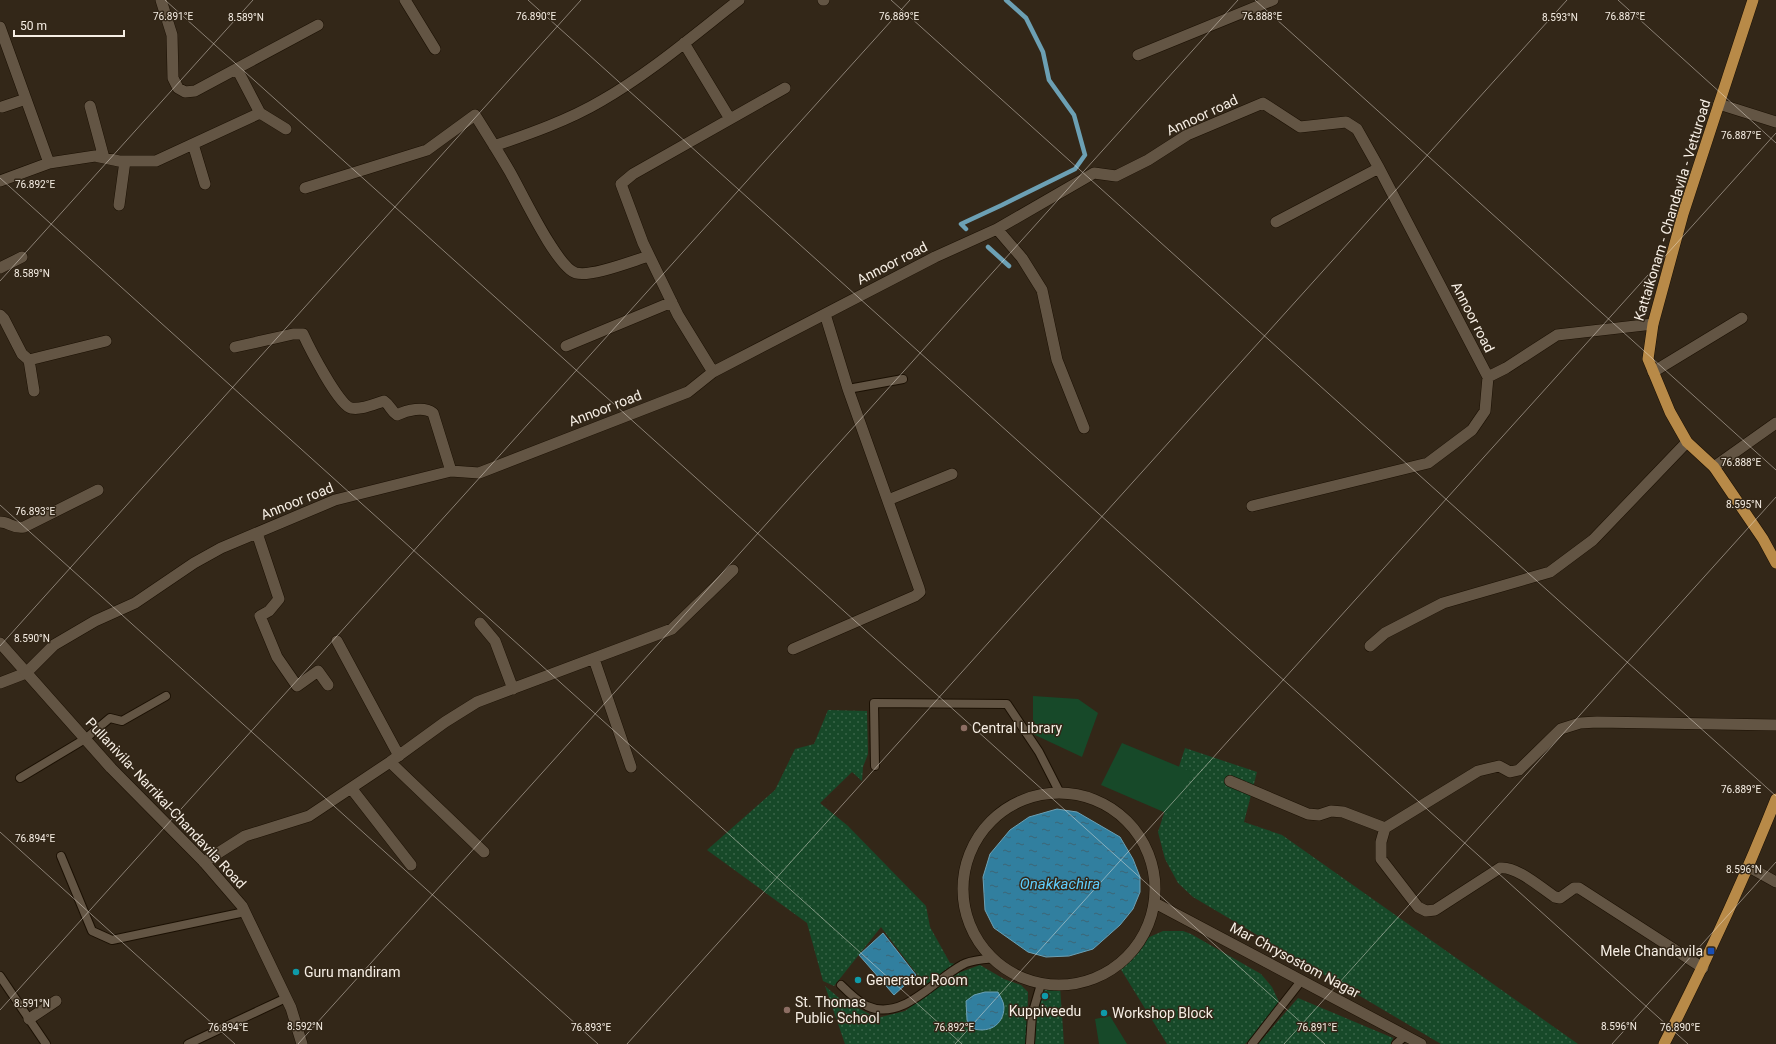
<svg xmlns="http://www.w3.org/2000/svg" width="1776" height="1044" font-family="Roboto,sans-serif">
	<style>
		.grass { fill: url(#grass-dots) }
		.pitch { fill: #174929 }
		.water { fill: url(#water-ripples); stroke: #6ca0b4 }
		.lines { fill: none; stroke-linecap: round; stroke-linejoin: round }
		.stream { stroke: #6ca0b4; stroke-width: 4.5 }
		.service-casing { stroke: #1b1003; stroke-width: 10 }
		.minor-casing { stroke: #1b1003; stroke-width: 12 }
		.tertiary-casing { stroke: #1b1003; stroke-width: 12 }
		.primary-casing { stroke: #1b1003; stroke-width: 12 }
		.service { stroke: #635544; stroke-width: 8 }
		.minor { stroke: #635544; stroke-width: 11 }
		.tertiary { stroke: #635544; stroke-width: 11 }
		.primary { stroke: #b88a48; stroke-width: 11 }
		.ticks { fill: none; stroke: #f6eee4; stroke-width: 1; stroke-opacity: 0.45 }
		.education-dot { fill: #8d6e63; stroke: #332718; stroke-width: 1.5 }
		.transit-dot { fill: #1a4fb4; stroke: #332718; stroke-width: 1.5 }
		.culture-dot { fill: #0f9aa8; stroke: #332718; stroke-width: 1.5 }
		.labels { text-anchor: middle; stroke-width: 3; stroke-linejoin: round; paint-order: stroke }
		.street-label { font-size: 14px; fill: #f6eee4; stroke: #332718 }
		.poi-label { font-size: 14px; fill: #f6eee4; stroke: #332718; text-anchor: start }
		.water-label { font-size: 15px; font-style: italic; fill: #60cefd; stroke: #332718 }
		.ticks-label { font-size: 10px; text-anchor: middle; fill: #f6eee4; stroke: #332718; stroke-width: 3; stroke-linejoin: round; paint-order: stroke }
	</style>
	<defs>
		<pattern id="grass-dots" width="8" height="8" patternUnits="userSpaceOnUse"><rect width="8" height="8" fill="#174929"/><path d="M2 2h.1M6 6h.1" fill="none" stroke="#396448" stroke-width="1.8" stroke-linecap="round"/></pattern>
		<pattern id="water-ripples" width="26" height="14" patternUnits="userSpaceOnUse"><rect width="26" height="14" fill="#317f9f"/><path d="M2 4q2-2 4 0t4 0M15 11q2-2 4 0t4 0" fill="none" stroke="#3c6676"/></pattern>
	</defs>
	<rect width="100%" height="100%" fill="#332718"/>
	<!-- grass -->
	<path class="grass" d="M828 710 867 711 868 754 863 767 862 781 852 772 820 803 848 826 926 906 930 927 950 963 956 964 925 985 881 927 834 986 823 981 807 923 707 850 775 790 795 749 814 744Z
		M1185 748 1257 772 1244 822 1282 835 1578 1044H1441L1193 897 1178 883 1165 859 1158 832Z
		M1163 931H1183L1191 934 1261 974 1272 987 1279 1002 1257 1032 1245 1044H1167L1120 968 1145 939Z
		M980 965 1004 979 1021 985 1028 992 1027 1044H845L825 986 839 998 877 1018 905 1011 958 973Z
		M1041 984 1060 986 1064 1044H1035L1036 1020Z
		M1298 998 1393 1038 1391 1044H1258Z"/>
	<!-- pitch -->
	<path class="pitch" d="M1033 696 1078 699 1098 713 1082 757 1033 734Z
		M1122 743 1192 772 1173 816 1101 785Z
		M1110 1016 1127 1044H1099L1095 1019Z"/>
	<!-- water -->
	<path class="water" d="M1057 809 1077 812 1120 837 1133 859 1140 877V892L1133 909 1120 925 1093 949 1069 956 1046 957 1028 952 994 928 985 910 983 877 990 854 1010 830 1029 817Z
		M883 933 916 975 894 995 859 955Z
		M985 992H998C1000 996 1004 1002 1004 1007 1004 1026 987 1034 971 1028L967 1020 966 1001 974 995Z"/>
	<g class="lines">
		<!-- stream -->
		<path class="stream" d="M966 229 961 224 1002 205 1075 169 1085 155 1074 115 1049 80 1043 52 1026 18 1006 0
			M988 247 1009 266"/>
		<!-- service casing -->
		<g class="service-casing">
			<path id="service" d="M848 389 903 379
				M875 766 874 703 1007 704 1039 752 1060 793
				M20 778 85 739 110 718 122 721 166 696
				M61 856 92 931 112 940 245 912
				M0 976 46 1044
				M841 985C849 993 857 1001 867 1006 902 1022 934 980 962 965 970 960 982 960 992 958
				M188 1044 286 998
				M1030 1044 1032 1015 1041 984
				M1252 1044 1301 981
				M1396 1044 1405 1036"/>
		</g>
		<!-- minor casing -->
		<g class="minor-casing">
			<path id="minor" d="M161 0 172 35 173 78 178 88 185 92 195 91 318 25
				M405 0 435 49
				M823 0H824
				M0 27 49 163
				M684 43 730 119
				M1138 55 1273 0
				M1719 104 1776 122
				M90 106 104 158
				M2 107 26 99
				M260 113 286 129
				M193 144 205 184
				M494 146C529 134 569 120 601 101 650 73 694 35 739 0
				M0 181 49 163 95 156 119 161H156L260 113 237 69
				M305 188 427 150 475 115C487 134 499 153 510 172 521 191 557 268 576 273 592 277 632 261 649 256
				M119 205 125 161
				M1276 222 1379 168
				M997 229 1022 258 1042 290 1057 360 1084 428
				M0 268 22 257
				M0 315 4 319 22 354 29 360 106 341
				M566 346 672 302
				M235 347 293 334H303C309 347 339 406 351 408 362 410 374 404 384 401 390 405 391 411 397 415 407 410 424 406 433 413L451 471
				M29 360 34 391
				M713 372 678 315 643 243 621 184 633 174 785 88
				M1653 372 1742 318
				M1714 467 1776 423
				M888 500 952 474
				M1252 506 1428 463 1472 430 1485 411 1488 377
				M0 522C10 522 12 529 24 527L98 490
				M257 533 279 599 269 611 260 616 277 657 297 686 318 671 328 685
				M480 623 495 641 513 689
				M337 641 399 756
				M1370 646 1385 633 1443 603 1550 572 1593 540 1687 442
				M793 649 915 596 920 592 919 588 848 389 825 314
				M594 659 631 767
				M0 683 26 673 54 645 95 621 135 603 194 563 221 548 335 500 451 471 479 473 688 392 713 372 935 257 997 229 1094 173 1116 176 1148 160 1187 135 1263 103 1300 127 1346 122 1357 129 1379 168 1488 377 1506 368 1557 335 1653 324
				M390 762 484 852
				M1230 781 1308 814 1319 815 1331 811 1343 812 1385 828
				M351 788 411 865
				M963 889a96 96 0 1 1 192 0a96 96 0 1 1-192 0Z
				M204 862 245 836 309 816 390 762 445 722 477 702 672 629 733 570
				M1749 867 1776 882
				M1155 903 1421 1044
				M1703 968 1579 888H1574L1560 898 1555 897C1541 888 1517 866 1500 868L1435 910 1426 911 1418 907 1381 859V842L1385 828 1478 771 1499 766 1510 772 1519 770 1561 729 1580 723 1597 722 1776 725
				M29 1019 56 1001"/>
		</g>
		<!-- tertiary casing -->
		<g class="tertiary-casing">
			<path id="tertiary" d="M0 643 111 768 204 862 242 906 291 1008 302 1044"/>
		</g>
		<!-- primary casing -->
		<g class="primary-casing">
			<path id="primary" d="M1753 0 1683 214 1653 324 1648 359 1670 412 1687 442 1714 467 1763 539 1776 563
				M1664 1044C1705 964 1743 882 1776 799"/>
		</g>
		<!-- service -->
		<use href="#service" class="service"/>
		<!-- minor -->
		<use href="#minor" class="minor"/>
		<!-- tertiary -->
		<use href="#tertiary" class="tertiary"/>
		<!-- primary -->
		<use href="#primary" class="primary"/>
	</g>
	<!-- ticks -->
	<path class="ticks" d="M165 0 1325 1044M528 0 1688 1044M891 0 1776 796M1255 0 1776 470M1618 0 1776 143M0 178 962 1044M0 281 253 0M0 505 598 1044M0 646 581 0M0 832 235 1044M0 1010 910 0M298 1044 1238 0M627 1044 1567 0M955 1044 1776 133M1284 1044 1776 497M1612 1044 1776 862"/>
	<!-- markers -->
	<g class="education-dot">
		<circle cx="964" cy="728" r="4"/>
		<circle cx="787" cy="1010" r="4"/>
	</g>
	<rect class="transit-dot" x="1707" y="947" width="8" height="8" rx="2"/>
	<g class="culture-dot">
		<circle cx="296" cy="972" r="4"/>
		<circle cx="858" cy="980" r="4"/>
		<circle cx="1045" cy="996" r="4"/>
		<circle cx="1104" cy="1013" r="4"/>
	</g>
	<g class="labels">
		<!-- street labels -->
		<g class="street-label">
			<text transform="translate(1202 115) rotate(-25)" y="5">Annoor road</text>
			<text transform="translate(1672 210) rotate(-73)" y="5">Kattaikonam - Chandavila - Vetturoad</text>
			<text transform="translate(892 263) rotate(-27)" y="5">Annoor road</text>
			<text transform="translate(1473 317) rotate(63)" y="5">Annoor road</text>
			<text transform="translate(605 408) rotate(-21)" y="5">Annoor road</text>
			<text transform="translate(297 501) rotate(-22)" y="5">Annoor road</text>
			<text transform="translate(166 803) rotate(47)" y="5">Pullanivila- Narrikal-Chandavila Road</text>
			<text transform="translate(1295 960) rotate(28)" y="5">Mar Chrysostom Nagar</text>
		</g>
		<!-- poi labels -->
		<g class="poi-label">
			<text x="972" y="733">Central Library</text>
			<text x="1703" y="956" text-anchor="end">Mele Chandavila</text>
			<text x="304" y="977">Guru mandiram</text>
			<text x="866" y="985">Generator Room</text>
			<text x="795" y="1007">St. Thomas<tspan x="795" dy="16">Public School</tspan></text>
			<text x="1045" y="1016" text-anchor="middle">Kuppiveedu</text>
			<text x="1112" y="1018">Workshop Block</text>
		</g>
		<!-- water labels -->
		<g class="water-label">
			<text x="1060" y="889">Onakkachira</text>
		</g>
	</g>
	<g class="ticks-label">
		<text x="899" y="20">76.889°E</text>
		<text x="173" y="20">76.891°E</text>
		<text x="536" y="20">76.890°E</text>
		<text x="1262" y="20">76.888°E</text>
		<text x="1625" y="20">76.887°E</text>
		<text x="246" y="21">8.589°N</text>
		<text x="1560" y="21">8.593°N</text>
		<text x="1741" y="139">76.887°E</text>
		<text x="35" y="188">76.892°E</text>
		<text x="32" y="277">8.589°N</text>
		<text x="1741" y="466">76.888°E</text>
		<text x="1744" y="508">8.595°N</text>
		<text x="35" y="515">76.893°E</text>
		<text x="32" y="642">8.590°N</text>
		<text x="1741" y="793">76.889°E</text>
		<text x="35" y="842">76.894°E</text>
		<text x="1744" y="873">8.596°N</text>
		<text x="32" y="1007">8.591°N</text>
		<text x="305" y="1030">8.592°N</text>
		<text x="1619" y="1030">8.596°N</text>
		<text x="228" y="1031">76.894°E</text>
		<text x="591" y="1031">76.893°E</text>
		<text x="954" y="1031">76.892°E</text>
		<text x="1317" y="1031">76.891°E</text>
		<text x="1680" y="1031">76.890°E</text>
	</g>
	<!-- scale -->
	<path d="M14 30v6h110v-6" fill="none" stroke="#f6eee4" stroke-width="2"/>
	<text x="20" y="30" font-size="12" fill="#f6eee4" stroke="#332718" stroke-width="3" paint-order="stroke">50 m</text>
</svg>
